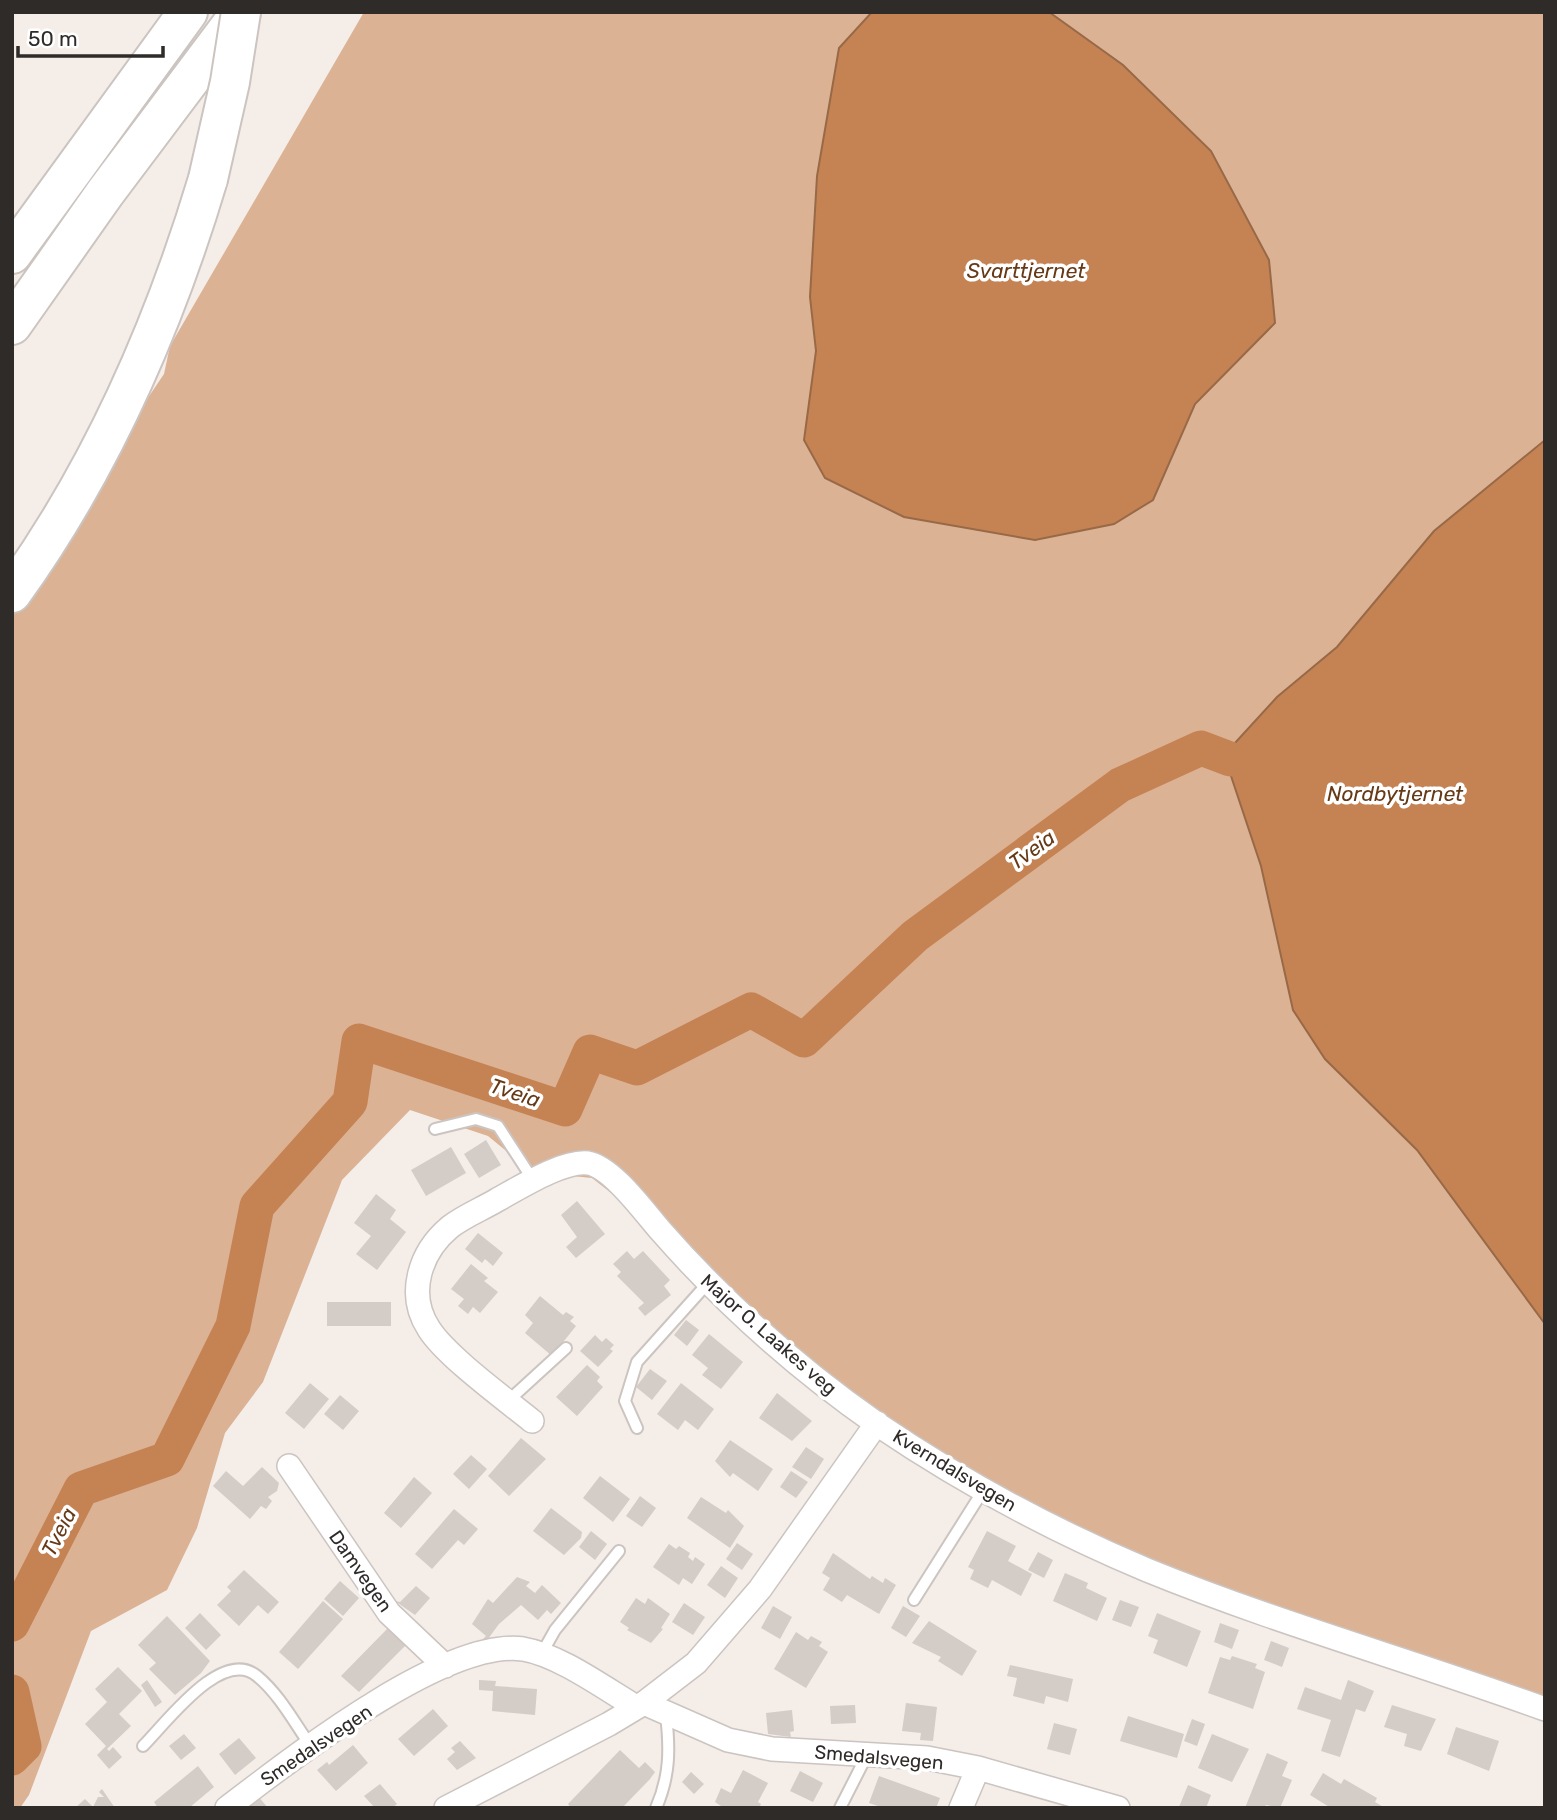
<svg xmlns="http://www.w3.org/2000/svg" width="1557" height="1820" font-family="Rubik,sans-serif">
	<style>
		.green { fill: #dcb295 }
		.water { fill: #c58354; stroke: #986947; stroke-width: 2 }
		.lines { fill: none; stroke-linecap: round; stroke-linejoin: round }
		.river { stroke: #c58354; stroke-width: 35 }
		.building { fill: #d3ccc7 }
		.lane-casing { stroke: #cbc4c0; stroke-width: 14 }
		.street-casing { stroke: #cbc4c0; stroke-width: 26 }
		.highway-casing { stroke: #cbc4c0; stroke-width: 42 }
		.lane { stroke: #fff; stroke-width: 10 }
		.street { stroke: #fff; stroke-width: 23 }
		.highway { stroke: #fff; stroke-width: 38 }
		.highway-bridge-casing { stroke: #cbc4c0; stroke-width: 42; stroke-linecap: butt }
		.highway-bridge { stroke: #fff; stroke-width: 38 }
		.labels { text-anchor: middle; stroke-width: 7; stroke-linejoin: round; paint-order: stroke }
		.street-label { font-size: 19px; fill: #2e2b29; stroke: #fff }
		.water-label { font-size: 21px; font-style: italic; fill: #673a17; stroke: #fff }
	</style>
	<rect width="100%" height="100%" fill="#f4ede8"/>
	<!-- green -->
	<path class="green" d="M364 12H872L839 48 810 297 816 351 804 440 1153 500 1195 404 1275 323 1123 65 1049 12H1545V440L1382 597 1337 647 1278 697 1234 744 1228 767 1325 1059 1417 1150 1545 1324V1719L1402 1673 986 1503 780 1358 682 1248 592 1178 532 1172 488 1136 410 1110 342 1180 263 1382 225 1433 197 1528 167 1590 91 1631 29 1795 20 1808H12V599L164 374 170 346Z"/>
	<!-- water -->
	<path class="water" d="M872 12H1049L1123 65 1211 151 1269 260 1275 323 1195 404 1153 500 1114 524 1035 540 904 517 825 478 804 440 816 351 810 297 817 176 839 48Z
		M1545 440V1324L1417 1150 1325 1059 1293 1010 1261 866 1228 767 1234 744 1277 697 1337 647 1434 531Z"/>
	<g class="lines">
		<!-- river -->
		<path class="river" d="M12 1624 81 1489 167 1459 233 1326 257 1206 350 1102 359 1041 565 1109 590 1052 637 1068 751 1010 804 1040 915 936 1120 785 1201 748 1230 759
			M12 1692 24 1746 12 1758"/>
	</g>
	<!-- building -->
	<path class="building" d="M486 1140 501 1165 479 1178 464 1154Z
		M451 1147 466 1173 426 1196 411 1170Z
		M376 1194 396 1210 390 1219 406 1232 377 1270 356 1254 371 1236 354 1223Z
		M577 1201 605 1234 576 1258 566 1247 577 1237 561 1215Z
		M478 1233 503 1253 493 1266 485 1259 482 1263 465 1249Z
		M627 1251 634 1259 643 1251 670 1280 664 1286 671 1295 645 1316 638 1308 644 1303 617 1276 621 1272 613 1264Z
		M471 1264 488 1278 484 1281 498 1292 480 1313 473 1307 468 1314 458 1306 464 1299 451 1289Z
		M540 1296 563 1315 566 1312 574 1317 570 1321 576 1326 552 1356 525 1333 533 1323 525 1315Z
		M327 1302H391V1326H327Z
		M686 1320 699 1330 687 1346 674 1335Z
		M709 1334 743 1362 721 1389 702 1375 708 1368 692 1355Z
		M595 1335 602 1342 606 1338 614 1345 610 1349 613 1351 598 1367 580 1351Z
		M587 1365 600 1377 597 1381 603 1387 577 1416 556 1397Z
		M650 1369 667 1381 652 1400 636 1387Z
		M310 1383 329 1399 304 1429 285 1413Z
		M681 1383 714 1409 698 1430 685 1420 678 1430 657 1414Z
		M777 1393 812 1421 792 1441 759 1418Z
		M340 1395 359 1411 343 1430 324 1414Z
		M521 1438 546 1459 509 1496 488 1476Z
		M730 1440 773 1469 758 1491 733 1473 730 1477 715 1461Z
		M806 1447 824 1459 811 1479 792 1467Z
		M471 1455 487 1469 469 1489 453 1474Z
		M262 1467 279 1483 277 1491 268 1497 272 1501 266 1509 261 1506 250 1519 213 1486 226 1471 243 1486Z
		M791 1471 808 1482 796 1498 780 1487Z
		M600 1476 630 1499 613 1522 583 1498Z
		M414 1477 432 1493 401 1528 384 1513Z
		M640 1496 656 1508 642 1527 626 1516Z
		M701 1497 726 1513 728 1510 744 1526 730 1548 687 1518Z
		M551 1508 582 1532 581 1538 564 1555 533 1531Z
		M454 1509 478 1529 464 1545 458 1540 432 1569 415 1554Z
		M591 1531 607 1544 595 1560 579 1547Z
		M987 1531 1016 1546 1008 1561 1032 1574 1021 1596 992 1580 988 1588 970 1579 974 1570 968 1567Z
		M737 1543 753 1554 742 1570 726 1559Z
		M669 1544 676 1549 679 1546 690 1553 688 1557 693 1561 695 1557 705 1564 692 1584 683 1578 679 1585 653 1567Z
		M1038 1552 1053 1560 1044 1578 1028 1570Z
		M833 1553 870 1579 872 1576 883 1583 885 1578 896 1585 879 1614 847 1595 842 1602 823 1590 830 1578 822 1573Z
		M721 1566 738 1578 725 1598 707 1585Z
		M244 1570 279 1602 268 1614 258 1605 239 1626 217 1605 231 1591 227 1587Z
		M1065 1573 1088 1583 1086 1588 1107 1598 1097 1621 1053 1601Z
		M517 1577 530 1582 526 1586 535 1593 542 1585 561 1603 551 1614 547 1610 538 1620 521 1605 499 1624 485 1643 482 1640 486 1636 472 1624 488 1599 493 1603Z
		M340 1581 359 1598 343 1616 324 1599Z
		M416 1586 430 1598 415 1615 395 1601 400 1602Z
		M636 1598 645 1604 648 1598 670 1614 661 1628 663 1629 651 1643 627 1630 629 1628 620 1622Z
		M1120 1600 1139 1607 1131 1627 1112 1620Z
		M323 1601 343 1619 298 1669 279 1652Z
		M684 1603 705 1617 693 1635 672 1622Z
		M773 1606 792 1617 780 1639 761 1628Z
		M903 1606 920 1616 906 1637 891 1628Z
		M200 1613 221 1635 206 1650 185 1628Z
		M1157 1613 1201 1631 1187 1667 1153 1653 1158 1640 1148 1636Z
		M167 1616 210 1661 201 1673 175 1695 149 1669 156 1663 138 1645Z
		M929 1621 977 1651 962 1676 938 1661 941 1657 912 1643Z
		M1220 1623 1239 1630 1232 1649 1214 1642Z
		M388 1628 406 1645 359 1692 341 1676Z
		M796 1632 808 1640 811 1636 822 1642 819 1646 828 1652 806 1688 774 1669Z
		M1271 1641 1289 1648 1282 1667 1264 1660Z
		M1232 1656 1257 1664 1255 1668 1265 1672 1253 1709 1208 1693 1220 1657 1230 1660Z
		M1010 1665 1073 1679 1068 1702 1046 1696 1044 1704 1013 1696 1017 1678 1007 1676Z
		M118 1667 142 1691 119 1714 131 1726 107 1749 109 1751 113 1747 122 1757 109 1769 97 1755 106 1746 85 1724 107 1702 95 1689Z
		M147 1680 162 1702 155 1707 141 1685Z
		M479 1680 496 1681 495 1686 537 1689 535 1715 492 1711 493 1691 479 1690Z
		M1348 1680 1374 1691 1365 1712 1356 1709 1340 1757 1321 1751 1331 1720 1297 1709 1305 1687 1341 1700Z
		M906 1703 937 1707 933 1741 920 1740 921 1733 902 1731Z
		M855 1705 856 1723 831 1724 830 1706Z
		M1392 1705 1436 1719 1421 1751 1404 1746 1407 1734 1384 1727Z
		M433 1709 448 1726 414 1756 398 1739Z
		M792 1710 794 1731 790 1732 791 1737 768 1734 766 1713Z
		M1128 1716 1184 1734 1177 1758 1120 1741Z
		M1192 1719 1205 1724 1197 1746 1184 1741Z
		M1054 1723 1077 1729 1070 1755 1047 1749Z
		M1456 1727 1499 1741 1489 1771 1447 1754Z
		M184 1734 196 1748 181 1760 169 1746Z
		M1212 1734 1249 1749 1232 1782 1198 1768Z
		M239 1738 256 1758 235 1775 219 1754Z
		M460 1741 476 1758 457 1770 447 1759 455 1752 451 1748Z
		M353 1745 368 1763 336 1791 317 1770 327 1762 329 1765Z
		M620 1750 639 1768 645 1762 655 1772 650 1779 622 1808H571L568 1804Z
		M1267 1753 1288 1762 1282 1776 1292 1780 1280 1808 1266 1805 1264 1808H1245Z
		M198 1766 214 1787 189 1808H158L154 1802Z
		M743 1770 768 1783 758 1802 761 1804 759 1808H724L715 1802 721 1788 731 1793Z
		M800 1771 823 1783 813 1802 790 1791Z
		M691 1772 704 1784 694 1794 682 1782Z
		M1323 1773 1341 1784 1344 1779 1377 1798 1375 1802 1385 1808H1331L1310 1795Z
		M879 1776 940 1798 936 1808H884L869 1803Z
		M380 1784 397 1804 392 1808H375L364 1796Z
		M1188 1785 1211 1795 1206 1808 1179 1807Z
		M102 1789 115 1808H75L85 1799 93 1807 98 1797H104L99 1792Z
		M258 1796 268 1808H245Z"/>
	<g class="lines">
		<!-- lane casing -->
		<g class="lane-casing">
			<path id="lane" d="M435 1129 476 1119 498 1126 533 1180
				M508 1401 566 1348
				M637 1428 625 1401 637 1362 707 1284
				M914 1600 984 1489
				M542 1653 555 1630 619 1551
				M143 1746C167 1722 222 1647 257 1676 279 1694 294 1722 310 1745
				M656 1808C670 1776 670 1749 666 1715
				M840 1808 867 1755"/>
		</g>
		<!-- street casing -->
		<g class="street-casing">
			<path id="street" d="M532 1421C505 1399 446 1356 429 1329 406 1294 420 1252 450 1227 464 1216 482 1209 497 1200 519 1188 563 1160 588 1163 612 1167 645 1213 660 1230 724 1303 798 1369 877 1424 961 1481 1054 1531 1147 1570 1277 1623 1413 1661 1545 1709
				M289 1466 389 1613 445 1666
				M644 1703 728 1740 772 1749 927 1758 978 1768 1118 1808
				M227 1808C289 1761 444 1638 523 1649 559 1655 604 1688 636 1707
				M446 1808 609 1724 644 1703 696 1663 760 1589 877 1423
				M961 1808 978 1768"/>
		</g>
		<!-- highway casing -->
		<g class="highway-casing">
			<path id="highway" d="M12 254 188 12
				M12 325 105 193 241 12
				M12 593C102 468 164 326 208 179"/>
		</g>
		<!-- lane -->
		<use href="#lane" class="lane"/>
		<!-- street -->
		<use href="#street" class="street"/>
		<!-- highway -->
		<use href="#highway" class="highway"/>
		<!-- highway-bridge casing -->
		<g class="highway-bridge-casing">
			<path id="highway-bridge" d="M208 179 230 82 241 12"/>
		</g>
		<!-- highway-bridge -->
		<use href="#highway-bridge" class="highway-bridge"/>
	</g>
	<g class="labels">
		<!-- street labels -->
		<g class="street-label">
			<text transform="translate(769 1334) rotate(41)" y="7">Major O. Laakes veg</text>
			<text transform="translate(955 1470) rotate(31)" y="7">Kverndalsvegen</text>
			<text transform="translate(361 1571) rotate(55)" y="7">Damvegen</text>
			<text transform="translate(316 1745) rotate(-34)" y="7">Smedalsvegen</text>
			<text transform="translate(879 1757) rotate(5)" y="7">Smedalsvegen</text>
		</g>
		<!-- water labels -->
		<g class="water-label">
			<text x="1026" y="278">Svarttjernet</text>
			<text x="1395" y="801">Nordbytjernet</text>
			<text transform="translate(1032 850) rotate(-36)" y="7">Tveia</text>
			<text transform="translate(515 1093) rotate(18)" y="7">Tveia</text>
			<text transform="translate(59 1532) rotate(-63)" y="7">Tveia</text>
		</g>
	</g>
	<!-- border -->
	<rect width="1557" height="1820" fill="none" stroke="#2e2b29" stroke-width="28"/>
	<!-- scale -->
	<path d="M18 46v10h145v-10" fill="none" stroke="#2e2b29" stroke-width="3.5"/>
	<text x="28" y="46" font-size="21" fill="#2e2b29" stroke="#ffffff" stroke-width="5" paint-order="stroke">50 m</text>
</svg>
